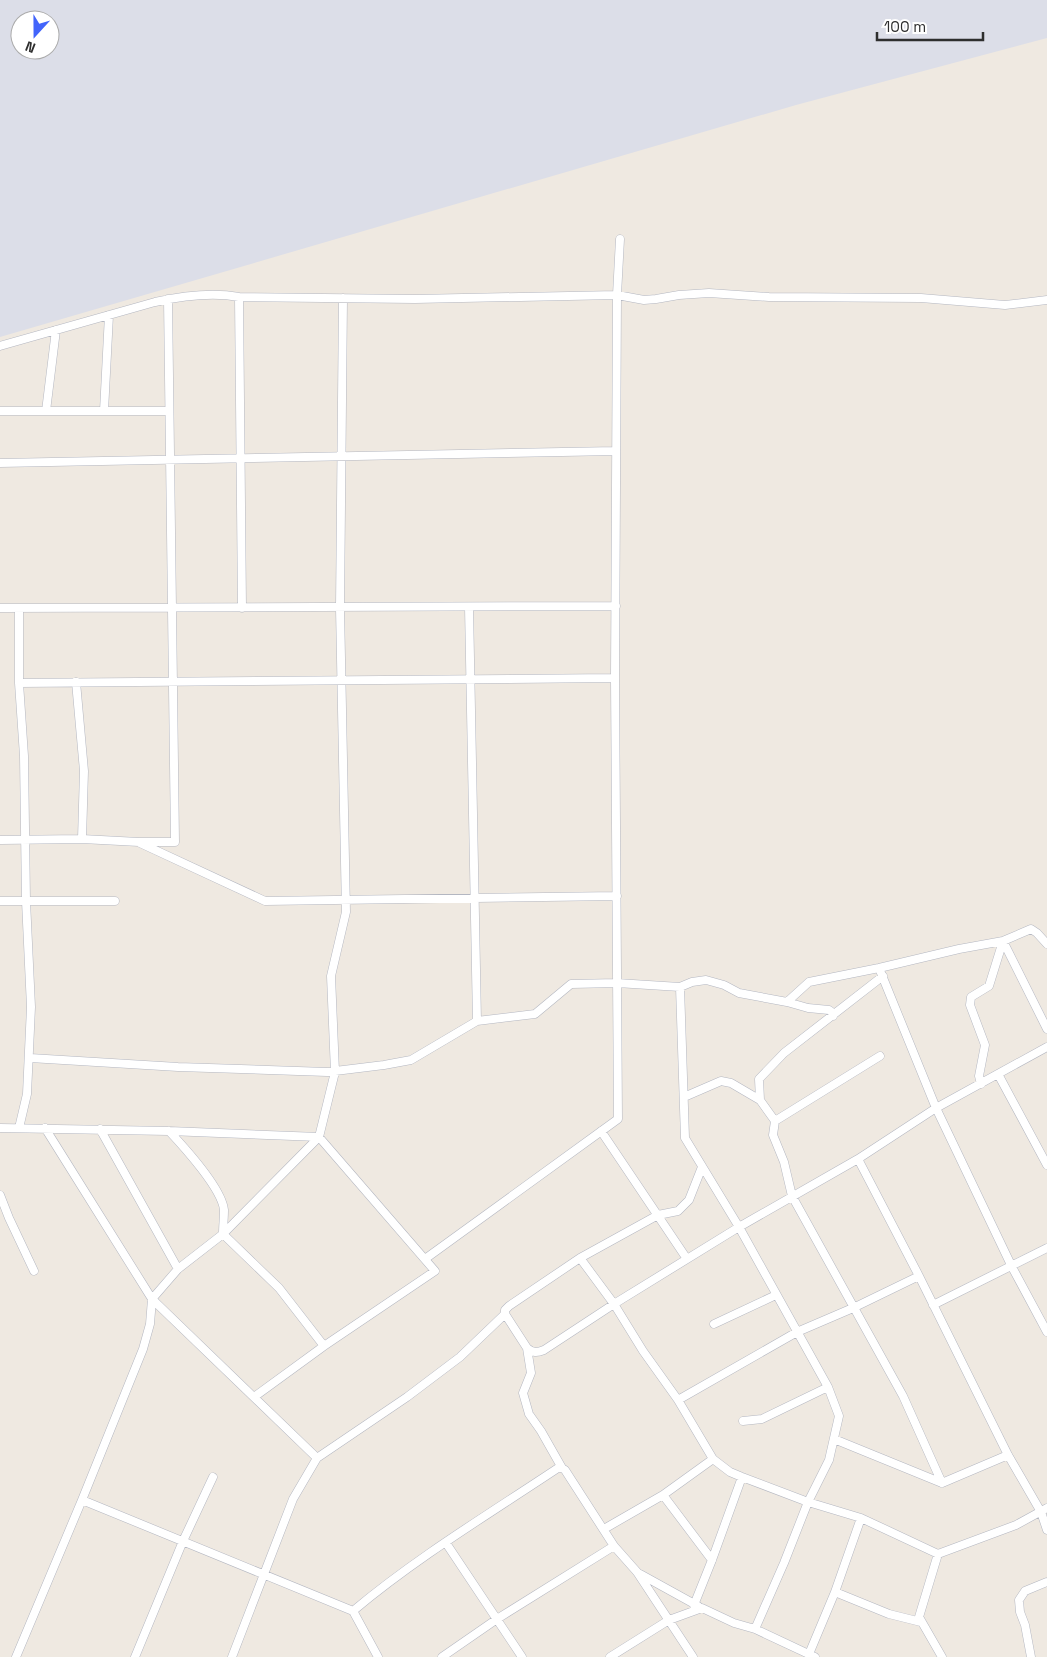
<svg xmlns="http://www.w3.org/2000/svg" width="1047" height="1657" font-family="'Space Grotesk',sans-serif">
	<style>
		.airport { fill: #dcdee8; fill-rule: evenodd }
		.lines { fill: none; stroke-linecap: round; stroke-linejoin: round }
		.minor-casing { stroke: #b4b7c1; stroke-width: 9 }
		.minor { stroke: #fff; stroke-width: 8 }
	</style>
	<rect width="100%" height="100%" fill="#efe9e1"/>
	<!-- airport -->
	<path class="airport" d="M0 0H1047V38L796 105 0 337ZM20 20H50V50H20Z"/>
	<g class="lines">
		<!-- minor casing -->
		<g class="minor-casing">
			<path id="minor" d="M239 297 242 608
				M0 346 155 302C182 296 212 292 239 297L415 299 617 295 644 300 656 299 679 295 709 293 769 297 921 298 1005 305 1047 300
				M0 411H169
				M46 411 56 330
				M104 411 109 315
				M0 463 616 451
				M0 608 616 606
				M76 682 84 771 82 839
				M19 683 615 678
				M0 840 82 839 139 842H175L168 299
				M140 843 265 901 617 896
				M0 901H115
				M1003 941 1047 1029
				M879 968 936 1108 1012 1267 1047 1332
				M680 987 685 1138 739 1227 828 1387 839 1416 829 1460 808 1502 784 1563 755 1629
				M787 1002 808 1008 829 1010 833 1013V1016
				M477 1021 535 1014 571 984 617 983 680 987 692 982 706 980 724 985 739 993 787 1002 809 982 879 968 959 949 1003 941 1031 929 1037 933 1047 944
				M30 1058 178 1067 327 1072 384 1065 411 1060 477 1021 469 607
				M998 1074 1047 1165
				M981 1084 979 1076 985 1045 970 1005 971 997 989 986 1003 941
				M684 1097 721 1081 731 1083 760 1100 775 1121 773 1135 784 1162 792 1196 903 1396 942 1483
				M760 1100 759 1079 784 1053 883 976
				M775 1121 880 1056
				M0 1128 169 1131 319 1137 335 1072 331 976 346 912 340 608 343 298
				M19 1128 27 1094 31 1007 26 901 24 756 19 683V608
				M45 1128 152 1299 317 1458
				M100 1129 178 1269
				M169 1131C184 1147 222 1189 224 1210 224 1218 223 1226 223 1234L279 1288 324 1346
				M601 1131 687 1259
				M858 1159 919 1276 1008 1455 1041 1512 1047 1530
				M0 1195 9 1218 34 1271
				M580 1258 614 1304 643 1351 678 1400 713 1459 730 1472 742 1477 808 1502 861 1518 938 1554
				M425 1259 618 1119 615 678 617 295 620 239
				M933 1305 1047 1248
				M714 1324 776 1295
				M527 1348C533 1353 537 1353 544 1350L614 1304 739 1227 858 1159 936 1108 1047 1047
				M678 1400 797 1332 853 1308 919 1276
				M743 1421 762 1419 828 1387
				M834 1439 942 1483 1008 1455
				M663 1495 712 1560
				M82 1500 353 1611
				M604 1529 663 1495 713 1459
				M446 1543 522 1657
				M640 1574 698 1606
				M835 1592 889 1614 921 1622
				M694 1605 712 1560 742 1477
				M809 1654 835 1592 861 1518
				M16 1657 82 1500 143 1349 150 1324 152 1299 178 1269 223 1234 319 1137 435 1271 324 1346 254 1397
				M135 1657 183 1541 213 1477
				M232 1657 293 1499 317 1458 407 1397 460 1357 505 1314
				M378 1657 353 1611C416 1558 489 1514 558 1468H562
				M442 1657 497 1619 614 1546
				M610 1657 669 1620 702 1608 734 1623 755 1629 815 1657
				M693 1657 637 1572 614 1546 565 1470 562 1468 541 1431 529 1414 523 1393 531 1373 527 1348 505 1314V1310L509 1306 580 1258 658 1215 678 1211 689 1200 702 1167
				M942 1657 919 1617 938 1554 1016 1525 1047 1508
				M1031 1657 1025 1625 1020 1612 1019 1600 1025 1591 1047 1582"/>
		</g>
		<!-- minor -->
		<use href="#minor" class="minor"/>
	</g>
	<!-- north arrow -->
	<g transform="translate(35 35) rotate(201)"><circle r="24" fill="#ffffff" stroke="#ababab"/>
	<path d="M0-4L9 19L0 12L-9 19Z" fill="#4264fb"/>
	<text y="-8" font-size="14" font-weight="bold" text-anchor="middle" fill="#2e2e2e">N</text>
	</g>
	<!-- scale -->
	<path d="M877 32v8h106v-8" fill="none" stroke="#2e2e2e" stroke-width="2.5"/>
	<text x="884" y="32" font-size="15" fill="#2e2e2e" stroke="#ffffff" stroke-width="4" paint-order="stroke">100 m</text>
</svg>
